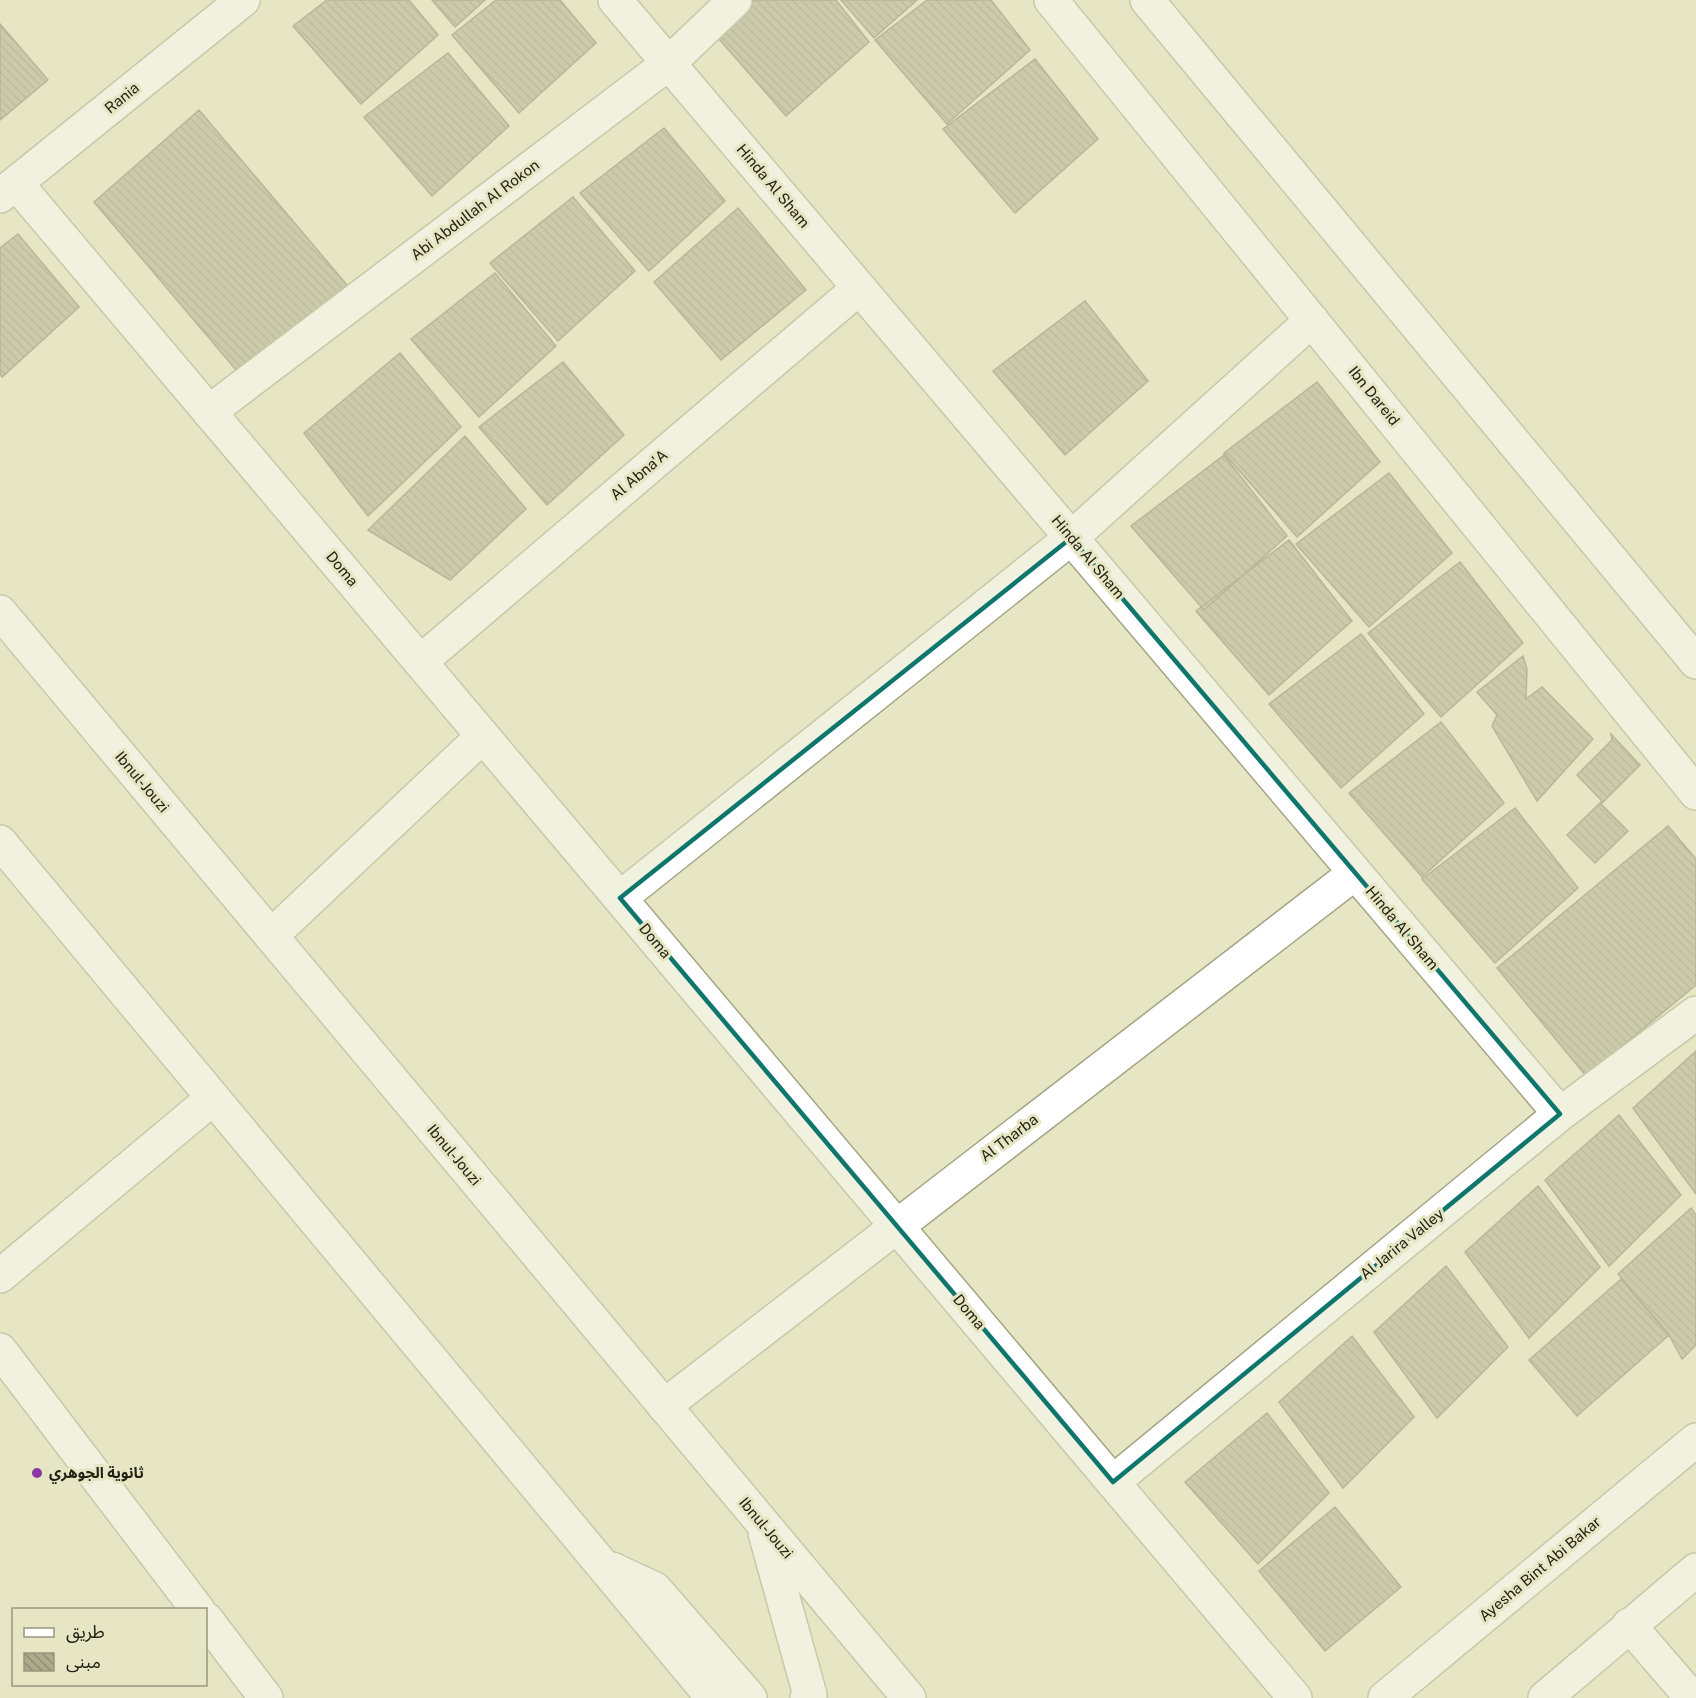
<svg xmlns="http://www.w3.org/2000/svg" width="1696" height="1698" font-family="'Public Sans','Noto Sans Arabic',sans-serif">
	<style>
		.building { fill: url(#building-back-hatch); stroke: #7f7f61; stroke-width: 1.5 }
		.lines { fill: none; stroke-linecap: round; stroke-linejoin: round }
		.street-casing { stroke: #a5a586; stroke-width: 36 }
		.secondary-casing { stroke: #a5a586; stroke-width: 36 }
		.primary-casing { stroke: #a5a586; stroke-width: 36 }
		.street { stroke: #fff; stroke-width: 33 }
		.secondary { stroke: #fff; stroke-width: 33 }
		.primary { stroke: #fff; stroke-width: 33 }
		.marked { fill: none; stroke: #0f766e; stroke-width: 4.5; stroke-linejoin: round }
		.poi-dot { fill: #8b37a5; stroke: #e6e6c5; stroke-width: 2 }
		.labels { text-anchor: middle; stroke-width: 6; stroke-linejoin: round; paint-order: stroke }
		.street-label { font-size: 15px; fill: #212115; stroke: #e6e6c5 }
		.poi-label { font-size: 15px; font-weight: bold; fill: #212115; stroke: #e6e6c5; text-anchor: start }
	</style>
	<defs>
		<pattern id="building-back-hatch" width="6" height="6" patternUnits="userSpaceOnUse" patternTransform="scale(1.5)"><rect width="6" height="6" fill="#acac8c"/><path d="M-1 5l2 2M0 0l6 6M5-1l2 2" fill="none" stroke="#8c8c71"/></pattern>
	</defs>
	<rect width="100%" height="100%" fill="#e6e6c5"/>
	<!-- building -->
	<path class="building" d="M327 0H409L438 35 361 104 293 26Z
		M432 0H485L455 27Z
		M496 0H560L596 43 519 113 452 35Z
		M755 0H836L869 42 786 116 713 32Z
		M841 0H917L874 38Z
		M927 0H991L1030 50 947 124 875 40Z
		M0 24 48 80 0 120Z
		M448 53 509 126 432 196 364 117Z
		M1035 59 1098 139 1015 213 943 129Z
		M199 110 347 285 247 383 94 202Z
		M664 128 725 201 649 271 580 193Z
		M573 197 635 271 558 341 490 263Z
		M738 208 806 290 721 360 654 282Z
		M18 234 79 307 2 377 0 374V248Z
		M495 273 556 346 479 417 411 339Z
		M1085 301 1148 381 1065 455 993 371Z
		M400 353 461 427 368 516 304 433Z
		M563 362 624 435 547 505 479 427Z
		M1317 382 1380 462 1297 537 1224 453Z
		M465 436 526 509 450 580 368 530Z
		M1224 455 1287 536 1204 610 1131 526Z
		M1389 473 1452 553 1369 627 1296 544Z
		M1289 540 1352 621 1269 695 1196 611Z
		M1460 562 1523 643 1441 717 1368 633Z
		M1361 634 1424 714 1341 788 1269 704Z
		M1523 656 1527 669 1526 699 1542 687 1593 739 1537 801 1492 726 1497 715 1477 692Z
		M1441 722 1504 803 1422 877 1349 793Z
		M1611 734 1640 765 1601 804 1628 831 1595 863 1567 835 1602 801 1577 775 1612 740Z
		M1515 808 1578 888 1495 963 1422 879Z
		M1668 826 1696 859V985L1586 1076 1497 968Z
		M1696 1051V1194L1633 1108Z
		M1619 1115 1681 1195 1609 1266 1545 1180Z
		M1538 1186 1600 1267 1529 1338 1465 1252Z
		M1691 1208 1696 1215V1345L1682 1359 1669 1335 1618 1274Z
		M1446 1266 1508 1347 1437 1418 1374 1332Z
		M1621 1279 1669 1335 1577 1416 1529 1360Z
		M1352 1336 1414 1417 1343 1488 1279 1402Z
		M1267 1413 1329 1493 1258 1564 1185 1482Z
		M1335 1507 1401 1587 1325 1651 1259 1571Z"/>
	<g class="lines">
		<!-- street casing -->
		<g class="street-casing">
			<path id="street" d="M615 0 1560 1114
				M1051 0 1696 793
				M1147 0 1696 662
				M16 183 1295 1698
				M0 196 243 0
				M209 412 669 63 735 0
				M420 662 859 288
				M620 898 1071 538 1312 320
				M271 936 483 736
				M0 1276 213 1098
				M0 1350 198 1610
				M664 1406 1355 873
				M1113 1482 1560 1114 1696 1013
				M206 1619 266 1698
				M1629 1625 1692 1698"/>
		</g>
		<!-- secondary casing -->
		<g class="secondary-casing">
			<path id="secondary" d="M0 612 909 1698
				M0 842 713 1698
				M765 1533 810 1695 807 1698
				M612 1569 655 1589 750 1698"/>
		</g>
		<!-- primary casing -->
		<g class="primary-casing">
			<path id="primary" d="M1385 1698 1696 1440
				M1545 1698 1696 1570"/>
		</g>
		<!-- street -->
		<use href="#street" class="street"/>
		<!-- secondary -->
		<use href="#secondary" class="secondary"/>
		<!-- primary -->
		<use href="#primary" class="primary"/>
	</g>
	<!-- marked area -->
	<path d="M0 0H1696V1698H0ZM1071 538 1560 1114 1113 1482 620 898Z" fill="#e6e6c5" fill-opacity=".55" fill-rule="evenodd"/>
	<path class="marked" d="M1071 538 1560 1114 1113 1482 620 898Z"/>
	<!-- markers -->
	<circle class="poi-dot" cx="37" cy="1473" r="6"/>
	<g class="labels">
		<!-- street labels -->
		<g class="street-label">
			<text transform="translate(122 98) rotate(-39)" y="5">Rania</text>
			<text transform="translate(773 186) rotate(50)" y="5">Hinda Al Sham</text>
			<text transform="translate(475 210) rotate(-37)" y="5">Abi Abdullah Al Rokon</text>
			<text transform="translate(1374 396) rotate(51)" y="5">Ibn Dareid</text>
			<text transform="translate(639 475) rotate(-40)" y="5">Al Abna'A</text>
			<text transform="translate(1088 557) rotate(50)" y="5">Hinda Al Sham</text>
			<text transform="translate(342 569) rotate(50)" y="5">Doma</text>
			<text transform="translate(142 782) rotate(50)" y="5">Ibnul-Jouzi</text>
			<text transform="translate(1402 928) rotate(50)" y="5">Hinda Al Sham</text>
			<text transform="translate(655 941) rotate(50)" y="5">Doma</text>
			<text transform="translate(1009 1138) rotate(-37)" y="5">Al Tharba</text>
			<text transform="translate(454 1155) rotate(50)" y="5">Ibnul-Jouzi</text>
			<text transform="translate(1402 1244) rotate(-39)" y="5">Al Jarira Valley</text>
			<text transform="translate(969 1312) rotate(50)" y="5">Doma</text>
			<text transform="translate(766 1528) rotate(50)" y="5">Ibnul-Jouzi</text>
			<text transform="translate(1540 1569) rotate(-40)" y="5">Ayesha Bint Abi Bakar</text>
		</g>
		<!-- poi labels -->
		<g class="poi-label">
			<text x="49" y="1478">ثانوية الجوهري</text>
		</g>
	</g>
	<!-- legend -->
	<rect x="12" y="1608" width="195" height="78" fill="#e6e6c5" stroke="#97977f" stroke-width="1.5"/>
	<rect x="24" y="1628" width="30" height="9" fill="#ffffff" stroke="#97977f" stroke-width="1.5"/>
	<text x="66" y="1638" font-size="18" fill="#212115">طريق</text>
	<rect x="24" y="1653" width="30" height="18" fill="url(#building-back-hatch)" stroke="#97977f" stroke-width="1.5"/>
	<text x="66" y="1668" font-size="18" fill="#212115">مبنى</text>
</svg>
